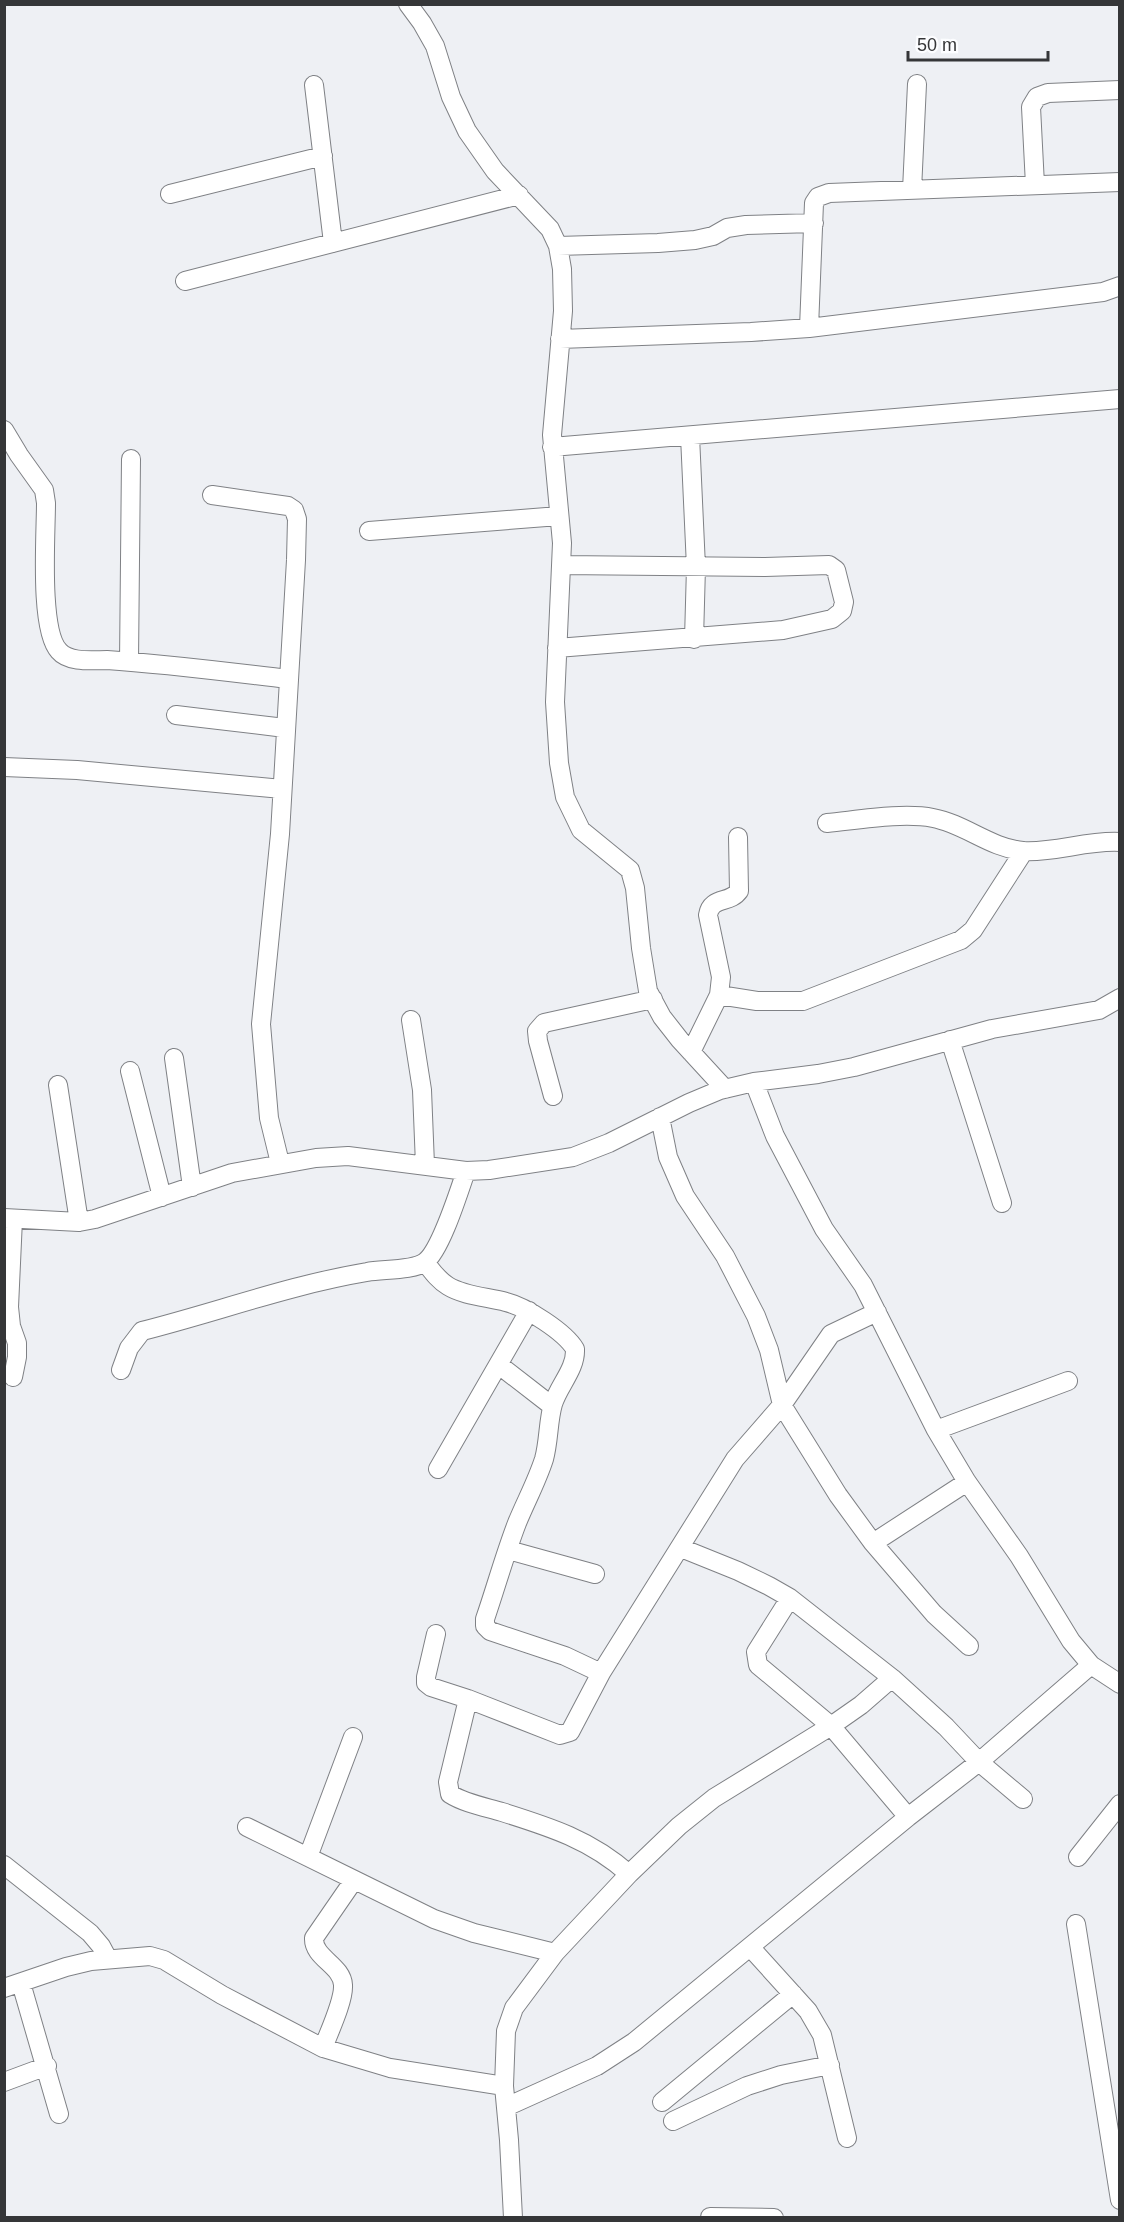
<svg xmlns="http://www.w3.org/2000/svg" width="1124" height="2222" font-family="Arial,sans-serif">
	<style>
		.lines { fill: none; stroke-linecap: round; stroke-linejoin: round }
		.street-casing { stroke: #7f8185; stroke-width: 20 }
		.street { stroke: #fff; stroke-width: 18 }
	</style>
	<rect width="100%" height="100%" fill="#eef0f4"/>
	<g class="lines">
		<!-- street casing -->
		<g class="street-casing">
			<path id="street" d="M408 4 422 23 435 46 451 97 467 131 495 171 550 229 558 246 562 269 563 311 552 435 562 543 555 702 559 763 565 797 581 830 630 870 635 888 641 948 648 991 662 1017 680 1040 725 1089
				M314 85 333 243
				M1035 185 1031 107 1037 97 1048 93 1120 90
				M912 190 917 84
				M170 194 323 156
				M558 246 658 243 695 240 713 236 727 228 746 225 814 223
				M185 281 519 195
				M809 328 814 203 818 197 829 193 1120 182
				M560 339 751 332 809 328 1103 292 1120 286
				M4 430 19 455 44 490 46 503C46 534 39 630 59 651 69 663 93 660 107 660 167 664 228 672 288 679
				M690 436 696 567 694 639
				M552 447 1120 399
				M212 495 288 506 294 510 297 519 296 560 280 834 261 1024 269 1118 280 1163
				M369 531 559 516
				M557 648 783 630 832 619 842 611 844 602 836 570 829 565 765 567 561 565
				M129 662 131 459
				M176 715 285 728
				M4 767 77 770 282 789
				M827 823C858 820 903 812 933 818 965 824 990 848 1023 851 1055 853 1087 840 1120 842
				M719 995 757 1001H803L961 940 973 930 1024 851
				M411 1020 422 1090 425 1165
				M950 1040 1002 1203
				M691 1052 719 995 721 977 708 915C711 896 730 904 739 891L738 837
				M174 1058 192 1187
				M130 1071 162 1197
				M754 1082 775 1136 824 1229 863 1285 936 1430 967 1482 1019 1556 1071 1641 1091 1665 1120 1684
				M58 1085 79 1222
				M553 1096 538 1041 537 1031 544 1023 653 999
				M660 1117 668 1157 685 1196 725 1256 756 1316 769 1350 782 1405 838 1495 873 1543 934 1614 969 1646
				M4 1218 79 1222 95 1219 232 1173 316 1158 348 1156 466 1171 489 1170 573 1157 609 1143 689 1103 720 1090 754 1082 818 1074 854 1067 992 1029 1099 1010 1120 998
				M425 1262C432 1271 438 1280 448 1286 464 1296 488 1297 506 1302 526 1307 565 1332 575 1349 576 1369 559 1385 553 1404 548 1421 549 1441 544 1459 537 1481 526 1501 517 1523 505 1554 496 1587 485 1619V1626L490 1631 565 1656 601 1673
				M499 1365 552 1406
				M121 1370 129 1348 142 1331C217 1312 290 1285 367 1272 382 1269 413 1271 425 1262 441 1250 459 1191 466 1171
				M13 1377 17 1357V1343L11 1326 9 1307 13 1219
				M936 1430 1068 1381
				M438 1469 529 1311
				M873 1543 967 1482
				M681 1548 738 1571 769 1586 790 1598 892 1678 946 1727 979 1762 1023 1799
				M508 1550 595 1574
				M790 1598 756 1652 758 1665 831 1726 908 1817
				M436 1634 426 1677V1683L431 1687 468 1699 560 1735 570 1732 601 1673 735 1459 782 1405 831 1334 877 1312
				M468 1699 448 1782 450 1794C464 1803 485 1807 502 1812 550 1827 591 1840 629 1874
				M247 1827 434 1919 474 1933 555 1953
				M308 1857 353 1737
				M1078 1857 1120 1804
				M4 1865 90 1933 101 1946 108 1959
				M1076 1924 1120 2200
				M750 1947 808 2011 822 2035 847 2138
				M21 1983 59 2114
				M4 1988 66 1967 91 1961 150 1956 164 1960 222 1995 323 2048 390 2068 504 2086
				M323 2048C329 2032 344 2001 343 1985 342 1965 313 1958 314 1938L354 1880
				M4 2082 47 2066
				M662 2102 793 1994
				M506 2107 597 2066 634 2042 908 1817 979 1762 1091 1665
				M673 2121 747 2086 781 2075 830 2065
				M710 2217 774 2218
				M513 2218 509 2140 504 2086 506 2031 514 2008 555 1953 629 1874 679 1826 714 1798 831 1726 861 1705 892 1678"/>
		</g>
		<!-- street -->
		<use href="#street" class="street"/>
	</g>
	<!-- border -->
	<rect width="1124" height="2222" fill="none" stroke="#353638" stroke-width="12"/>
	<!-- scale -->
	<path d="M908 51v9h140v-9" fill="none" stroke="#353638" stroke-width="3"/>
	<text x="917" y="51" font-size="18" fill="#353638" stroke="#fcfdff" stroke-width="4.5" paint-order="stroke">50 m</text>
</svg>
